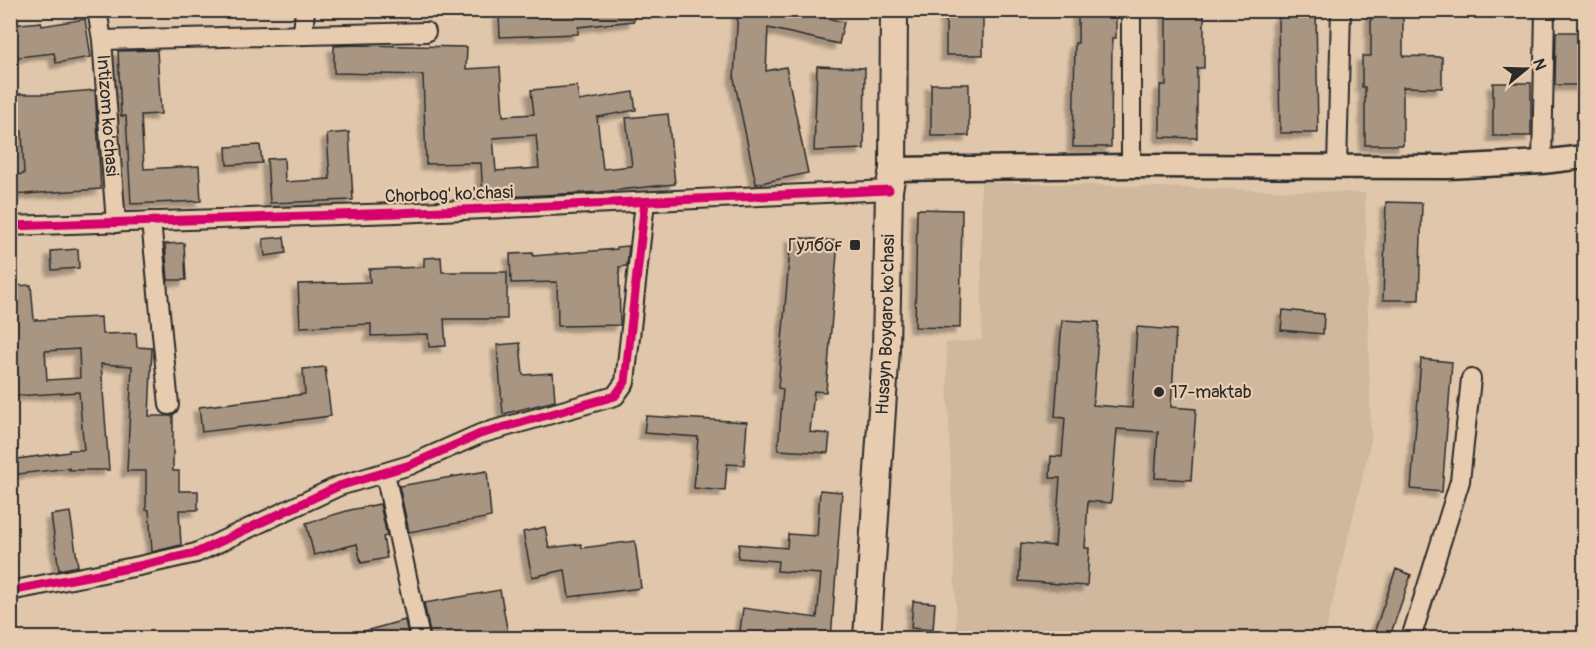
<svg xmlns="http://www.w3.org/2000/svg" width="1595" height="649" font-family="Pangolin,sans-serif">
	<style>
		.built { fill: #cfb89e }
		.building { fill: #a89683; stroke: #2b2b2b; stroke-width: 1.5; fill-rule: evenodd; filter: url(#shadow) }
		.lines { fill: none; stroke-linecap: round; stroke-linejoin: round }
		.minor-casing { stroke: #2b2b2b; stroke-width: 22 }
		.tertiary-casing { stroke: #2b2b2b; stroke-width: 27 }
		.secondary-casing { stroke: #2b2b2b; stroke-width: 30 }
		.minor { stroke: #e8ccaf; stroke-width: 18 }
		.tertiary { stroke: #e8ccaf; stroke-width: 22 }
		.secondary { stroke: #e8ccaf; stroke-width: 26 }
		.cycleway-casing { stroke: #e8ccaf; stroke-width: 13 }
		.cycleway { stroke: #d6006c; stroke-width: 9 }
		.poi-dot { fill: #2b2b2b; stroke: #e8ccaf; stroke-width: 2 }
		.labels { text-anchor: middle; stroke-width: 4.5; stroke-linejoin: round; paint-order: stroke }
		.street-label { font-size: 18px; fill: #2b2b2b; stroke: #e8ccaf }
		.poi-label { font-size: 18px; fill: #2b2b2b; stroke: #e8ccaf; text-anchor: end }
	</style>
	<defs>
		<filter id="shadow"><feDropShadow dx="-5.5" dy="5.5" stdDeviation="1.5" flood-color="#0004"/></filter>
	</defs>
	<rect width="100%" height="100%" fill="#e0c6aa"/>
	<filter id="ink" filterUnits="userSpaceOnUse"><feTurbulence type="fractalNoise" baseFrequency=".0167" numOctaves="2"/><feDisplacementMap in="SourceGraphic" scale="12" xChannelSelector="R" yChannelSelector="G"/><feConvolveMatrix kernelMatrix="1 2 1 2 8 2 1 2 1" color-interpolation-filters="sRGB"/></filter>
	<g filter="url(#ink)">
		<!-- built -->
		<path class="built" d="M981 182 1365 193 1371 441 1324 638H957L946 343 982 340Z"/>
		<!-- building -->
		<path class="building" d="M556 10H634V21L578 27V34L500 37 499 14 556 12Z
			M738 10H791L844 22 839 44 768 28 766 71 786 67 808 173 756 184 734 79Z
			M946 10H983V55H946Z
			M1078 10H1116V38H1112L1111 147H1073L1075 43H1078Z
			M1166 10H1190V15H1204V68H1197V138L1160 137V85H1166Z
			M1281 10H1316L1318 133H1280L1278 18H1281Z
			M1371 10H1403V56L1442 57V88L1403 87V145H1365V87H1362V56H1371Z
			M85 19 91 57 56 63 54 53 10 58V25L41 22 42 26Z
			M1556 32H1584V85H1555Z
			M355 45 467 47 466 69 500 67 503 116 534 114 531 90 577 86 579 101 633 92 636 110 597 117 603 169 632 166 626 118 668 114 675 184 600 192 483 198 481 163 426 164 423 75 334 73V46ZM536 135 539 168 496 171 493 138Z
			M157 50 161 114 141 115 144 169 199 166 201 201 131 204 126 116H121L118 51Z
			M817 66 865 68 864 149 814 151Z
			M1493 83H1531V136H1493Z
			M931 84H969V136H931Z
			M95 90 101 189 10 195V175L24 174 22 131H10V113H18L17 94H49Z
			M349 132 353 200 270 203 267 159 284 158 285 182 330 179 327 134Z
			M260 145 262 163 227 165 226 147Z
			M1386 202 1422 203 1419 300H1383Z
			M917 209 962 210 960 328 915 327Z
			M284 237 286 253 265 256 263 239Z
			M791 237 838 241 826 392 814 391 810 432 830 434 828 453 778 450 783 389 778 388Z
			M184 243 186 280H168L165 244Z
			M629 246 627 266 619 267 620 325 558 326 557 282 511 283 510 254 533 253V256L617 249V247Z
			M78 249 79 268 52 270 51 251Z
			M441 257 442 272H507V319H444L446 346 429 347 428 334 371 336V324L300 327 298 284 370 282 369 269 424 267V258Z
			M31 285 34 320 101 317 102 334 136 333 137 347 152 348 149 416H173V471H179V491H198V510H179L181 545 152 552 149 510H146V471H127L132 366 101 364 109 470H69V468L10 475V460L69 452V450H84L79 392 15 396 12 321H17L14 286ZM79 349 80 378 47 380 45 351Z
			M1283 310 1324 314 1323 334 1281 330Z
			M1062 320 1099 322 1093 405 1132 408 1137 327 1176 330 1171 407 1196 409 1191 480 1155 478 1158 432 1117 429 1111 503 1088 501 1085 548H1089L1087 586 1019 581 1021 543 1055 546 1060 478H1050L1051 456 1062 457 1065 418 1055 417Z
			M520 343 523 375 553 373 555 401 503 414 497 345Z
			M1421 359 1452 362 1442 492 1411 489Z
			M325 367 331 416 202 432 199 407 305 394 303 369Z
			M646 416 747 422 744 465 727 464 725 491 694 488 698 437 644 433Z
			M487 471 491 517 409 532 399 486Z
			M820 490 842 492 831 639H805L757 632 756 639H739L743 608 817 618 821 574 777 571 778 561 738 558 739 544 787 548 788 534 817 536Z
			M380 504 387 536 383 537 387 558 361 563 357 544 314 555 306 523 350 510Z
			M70 512 78 566 59 570 51 515Z
			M545 527 549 548 581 544 582 548 635 541 641 588 569 597 565 570 532 577 523 532Z
			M1396 569 1411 575 1389 639 1374 633Z
			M500 590 509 639H431L424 603Z
			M913 601 935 603 933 630 911 628Z
			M405 620 409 639H355L354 634Z"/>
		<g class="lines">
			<!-- minor casing -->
			<g class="minor-casing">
				<g id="minor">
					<path id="s1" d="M97 10 102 40 116 223"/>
					<path d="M303 34 305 10"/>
					<path d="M102 40 426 32"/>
					<path d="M1542 162 1545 10"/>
					<path d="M1131 166V10"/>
					<path d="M1337 167 1341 10"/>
					<path d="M151 221 169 405"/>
					<path d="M10 226 397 213 889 190"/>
					<path d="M385 473 420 638"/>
					<path d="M10 591 139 566 196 553 339 486 410 465 480 434 615 396 625 382 645 202"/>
					<path d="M1411 638 1460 481 1471 379"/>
				</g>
			</g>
			<!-- tertiary casing -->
			<g class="tertiary-casing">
				<path id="tertiary" d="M893 169 1131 166 1448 167 1542 162 1584 157"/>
			</g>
			<!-- secondary casing -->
			<g class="secondary-casing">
				<g id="secondary">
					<path id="s2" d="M867 638 886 349 889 190 893 169 894 10"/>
				</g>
			</g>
			<!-- minor -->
			<use href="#minor" class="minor"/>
			<!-- tertiary -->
			<use href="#tertiary" class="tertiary"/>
			<!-- secondary -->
			<use href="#secondary" class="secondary"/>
			<!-- cycleway casing -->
			<g class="cycleway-casing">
				<path id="cycleway" d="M10 226 397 213 889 190
					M10 591 139 566 196 553 339 486 410 465 480 434 615 396 625 382 645 202"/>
			</g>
			<!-- cycleway -->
			<use href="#cycleway" class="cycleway"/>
		</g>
	</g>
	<!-- markers -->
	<g class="poi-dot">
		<rect x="849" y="239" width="12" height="12" rx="3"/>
		<circle cx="1159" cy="392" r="6"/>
	</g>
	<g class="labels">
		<!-- street labels -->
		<g class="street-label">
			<text dy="6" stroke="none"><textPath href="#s1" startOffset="106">Intizom ko'chasi</textPath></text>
			<text transform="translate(449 194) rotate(-2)" y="6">Сhorbog' ko'chasi</text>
			<text dy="6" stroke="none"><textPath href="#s2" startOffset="314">Husayn Boyqaro ko'chasi</textPath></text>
		</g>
		<!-- poi labels -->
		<g class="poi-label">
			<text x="843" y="251">Гулбоғ</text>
			<text x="1171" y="398" text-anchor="start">17-maktab</text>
		</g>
	</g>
	<!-- margin -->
	<rect width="1595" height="649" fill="none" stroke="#e8ccaf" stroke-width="36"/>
	<rect x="18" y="18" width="1559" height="613" fill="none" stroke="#2b2b2b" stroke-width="2" filter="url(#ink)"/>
	<!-- north arrow -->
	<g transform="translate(1526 69) rotate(71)" stroke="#e8ccaf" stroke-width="4.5" paint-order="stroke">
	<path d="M0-4.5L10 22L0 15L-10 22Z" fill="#2b2b2b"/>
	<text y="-9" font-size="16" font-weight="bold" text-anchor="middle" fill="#2b2b2b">N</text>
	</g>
</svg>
